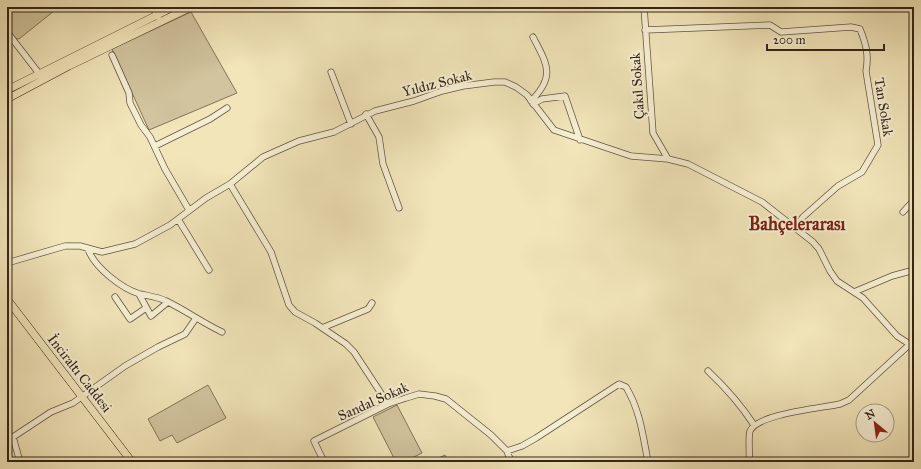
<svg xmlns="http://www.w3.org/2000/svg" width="921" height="469" font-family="'IM FELL Great Primer',serif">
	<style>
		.green { fill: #d1c49e; stroke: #82745c }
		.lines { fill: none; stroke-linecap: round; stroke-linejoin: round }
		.minor-casing { stroke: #625442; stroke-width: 7 }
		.major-casing { stroke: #33241a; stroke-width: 8 }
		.minor { stroke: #f6eed2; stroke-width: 5.5 }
		.major { stroke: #f1e5b9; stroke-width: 7 }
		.labels { text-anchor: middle; stroke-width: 4; stroke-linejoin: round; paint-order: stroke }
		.street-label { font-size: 14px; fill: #33241a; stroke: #f6eed2 }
		.district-label { font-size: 18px; font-weight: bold; fill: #7a1f14; stroke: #f6eed2 }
	</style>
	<rect width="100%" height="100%" fill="#f1e5b9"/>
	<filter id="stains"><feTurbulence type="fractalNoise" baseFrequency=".005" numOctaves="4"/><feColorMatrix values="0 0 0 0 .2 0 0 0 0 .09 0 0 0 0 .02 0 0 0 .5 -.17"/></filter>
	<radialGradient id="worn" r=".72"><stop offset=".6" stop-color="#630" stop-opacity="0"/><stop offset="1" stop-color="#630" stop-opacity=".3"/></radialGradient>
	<!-- green -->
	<path class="green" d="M7 7H59L19 39 7 37Z
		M191 12 237 93 149 130 112 49Z
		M208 385 226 418 177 443 172 435 160 441 148 419Z
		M397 405 422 453 404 462H396L373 417Z
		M445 455 448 462H430Z"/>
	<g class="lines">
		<!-- minor casing -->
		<g class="minor-casing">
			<path id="minor" d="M153 7 158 17
				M644 7 653 133 668 159
				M645 30 770 25 781 32 851 27 860 29C866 44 869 55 866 71L878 145 862 172 838 186 803 217 796 227
				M7 32 41 76
				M112 55 129 93 130 103 141 125 150 137 165 169 189 210
				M331 72 351 124
				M531 101C556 76 547 64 533 37
				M533 104 542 99 565 96 580 140
				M366 114 379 137 383 164 399 208
				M155 146 210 119 227 108
				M230 184 271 252 289 305 295 312 315 323 346 344 354 352 388 404
				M903 212 914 200
				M178 219 209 270
				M88 249C94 267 122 289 140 294 149 296 158 297 166 301 185 310 203 323 222 332
				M7 263 65 246H80L102 252 135 244 170 225 206 198 230 184 263 157 299 141 334 132 375 111 414 101 442 91 463 86 494 82H505L516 87 527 95 554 130 631 156 668 159 688 164 762 202 813 242 819 249 830 271 837 281 863 298 897 336 914 347
				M854 292 892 276 914 270
				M139 294 151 316 168 302
				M115 297 130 319 146 308
				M322 328 368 309 372 303
				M708 371C726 388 741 405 754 425
				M13 437 20 462
				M7 443 13 437 51 412 73 403 125 366 158 347 185 334 196 318
				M507 451 522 446 536 438 619 384 626 387C640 410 643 436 648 462
				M324 462 314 441 388 404 406 398 419 394 435 396 446 399 491 435 507 451 511 462
				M749 462C750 455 748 437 750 431 757 414 822 408 840 404L849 400 910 344"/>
		</g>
		<!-- major casing -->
		<g class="major-casing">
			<path id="major" d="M7 90 173 7
				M7 99 69 66 191 7
				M7 299 132 462"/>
		</g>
		<!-- minor -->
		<use href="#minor" class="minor"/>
		<!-- major -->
		<use href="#major" class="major"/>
	</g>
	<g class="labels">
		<!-- street labels -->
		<g class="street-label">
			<text transform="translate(437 83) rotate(-14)" y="5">Yıldız Sokak</text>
			<text transform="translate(637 86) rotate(-94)" y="5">Çakıl Sokak</text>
			<text transform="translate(884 107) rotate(81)" y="5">Tan Sokak</text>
			<text transform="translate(80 373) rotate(52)" y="5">İnciraltı Caddesi</text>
			<text transform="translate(373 401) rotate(-24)" y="5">Sandal Sokak</text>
		</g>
		<!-- district labels -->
		<g class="district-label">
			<text x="797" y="230">Bahçelerarası</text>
		</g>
	</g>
	<!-- margin -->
	<rect width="921" height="469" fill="none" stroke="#f1e5b9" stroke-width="24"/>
	<rect x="8" y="8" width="905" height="453" fill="none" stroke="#33241a" stroke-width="2"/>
	<rect x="12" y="12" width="897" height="445" fill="none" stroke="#33241a"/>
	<!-- north arrow -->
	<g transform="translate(875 423) rotate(331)"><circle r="19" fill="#f6eed2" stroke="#a89d88"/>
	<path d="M0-3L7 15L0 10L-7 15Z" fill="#8f2418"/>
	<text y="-6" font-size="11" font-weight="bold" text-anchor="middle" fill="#33241a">N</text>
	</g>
	<!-- scale -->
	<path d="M767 44v6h117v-6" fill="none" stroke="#33241a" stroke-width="2"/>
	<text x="773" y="44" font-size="12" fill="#33241a" stroke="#f6eed2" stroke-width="3" paint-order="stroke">200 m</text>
	<rect width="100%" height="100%" filter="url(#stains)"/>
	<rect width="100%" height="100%" fill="url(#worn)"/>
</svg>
